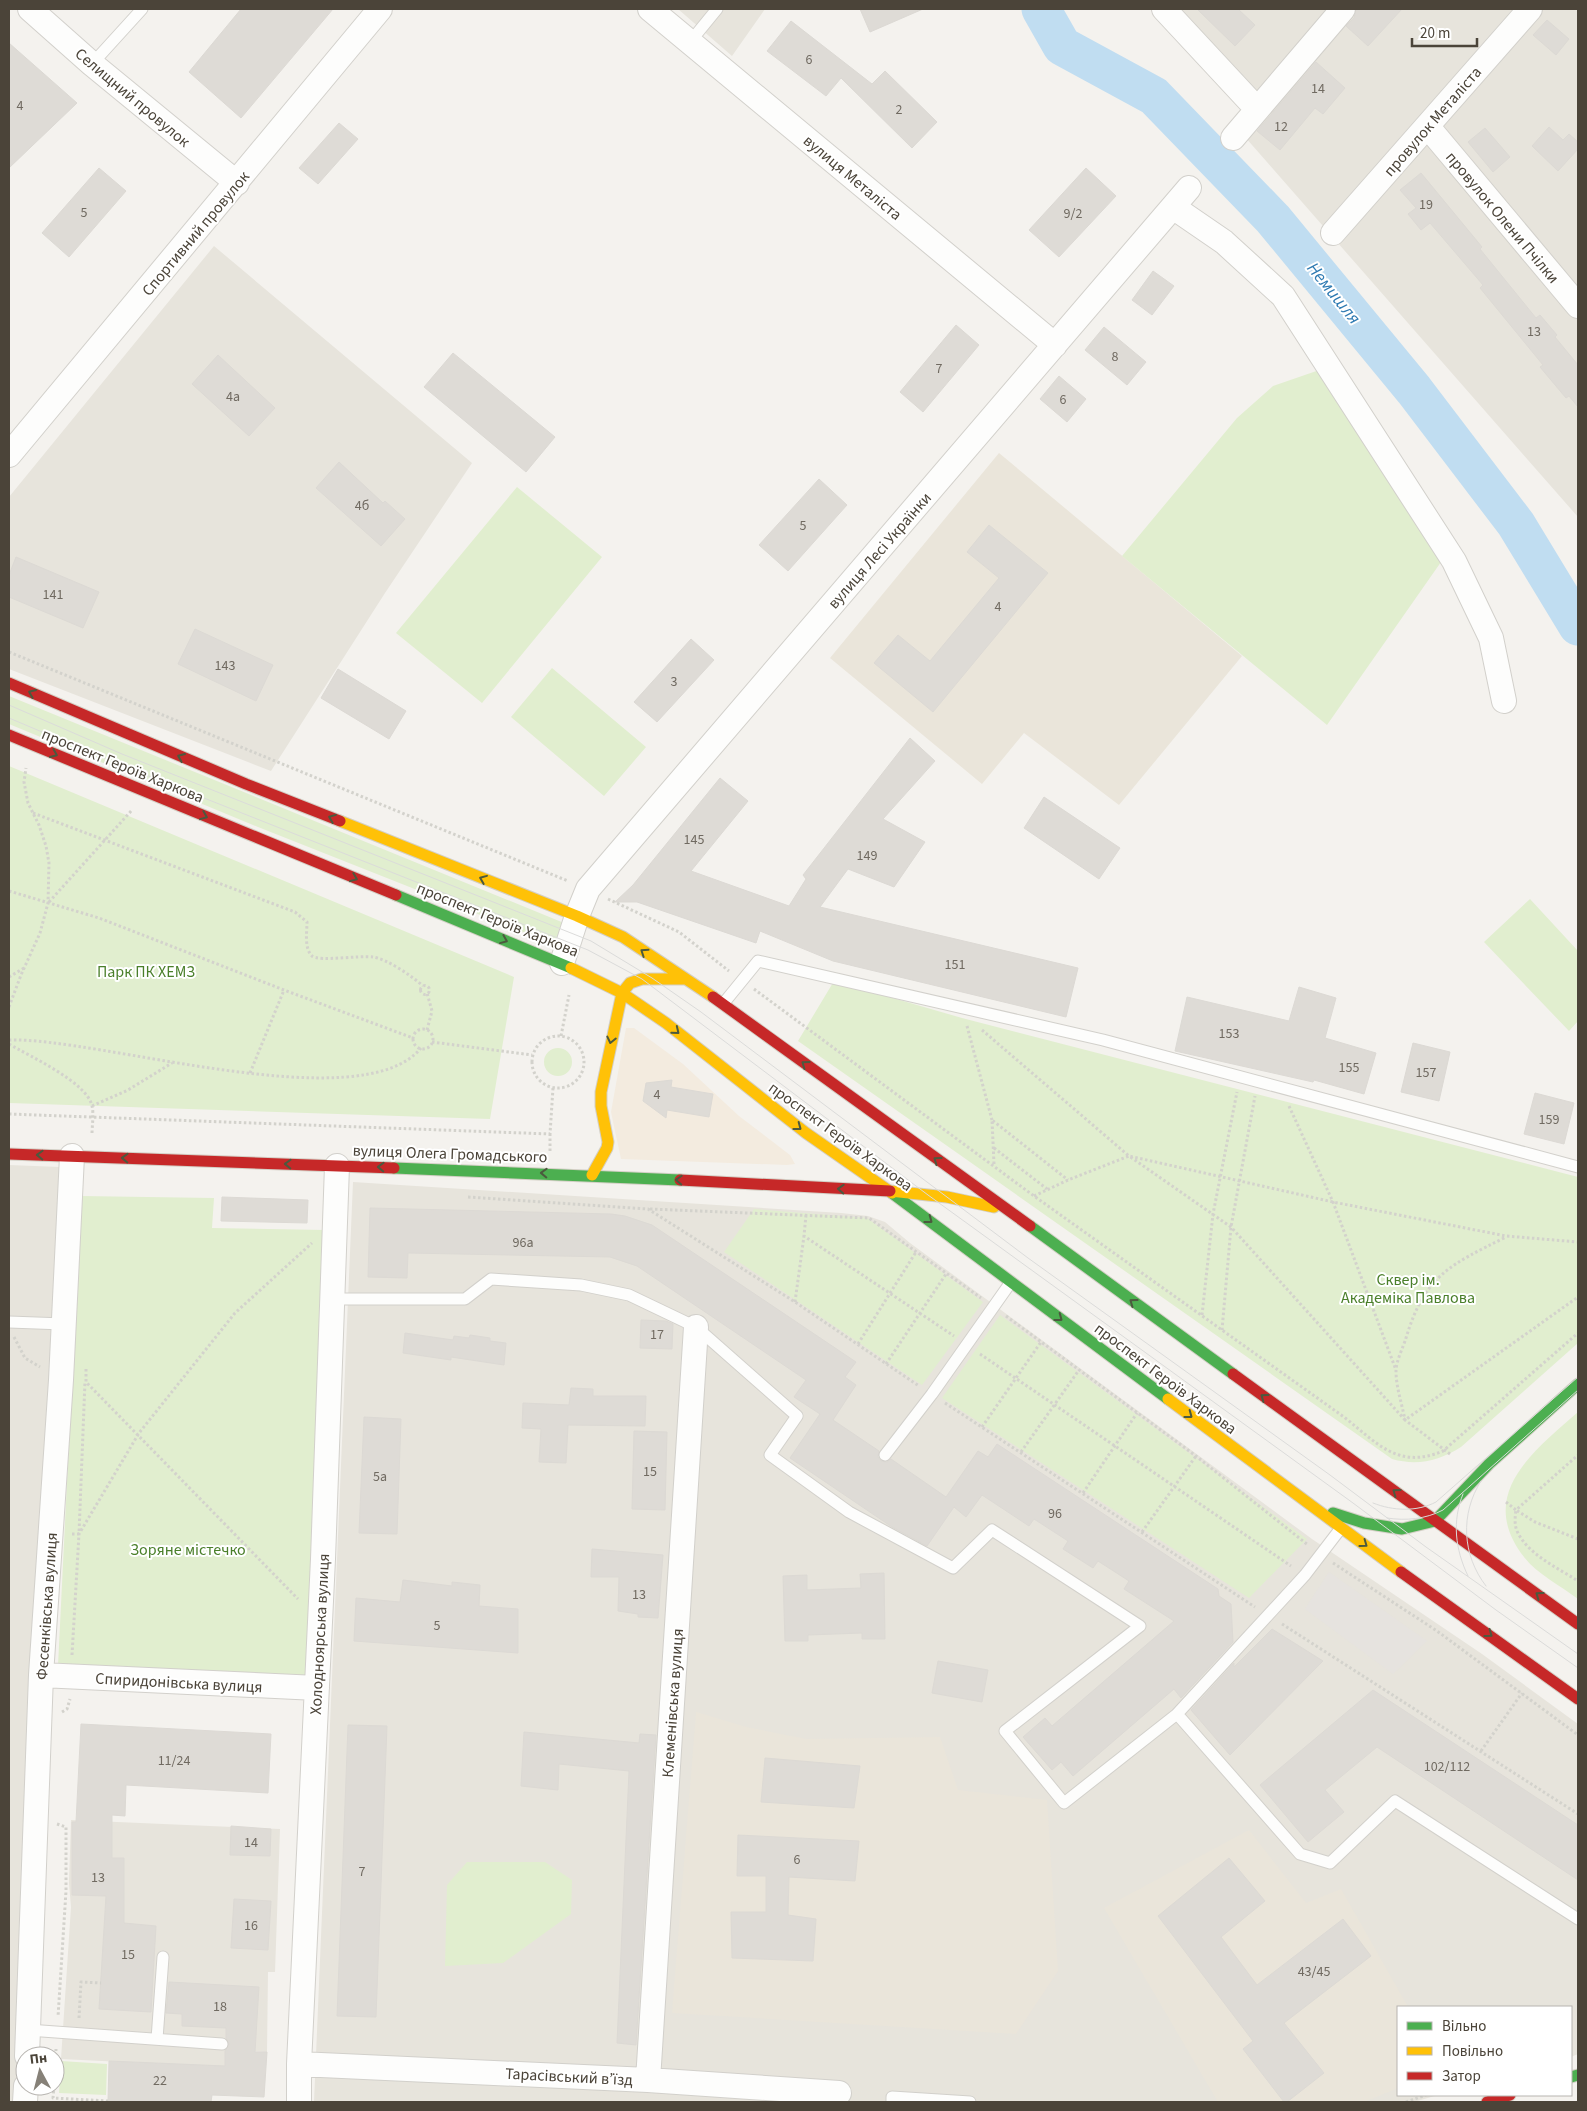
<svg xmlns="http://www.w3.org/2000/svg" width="1587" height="2111" font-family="'Source Sans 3',sans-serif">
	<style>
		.residential { fill: #e7e4dc }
		.commercial { fill: #f3ebdf }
		.education { fill: #eae5da }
		.green { fill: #e1eecf }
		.parking { fill: #e6e3df }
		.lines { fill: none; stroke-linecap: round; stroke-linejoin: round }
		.river { stroke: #c0ddf1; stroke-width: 39 }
		.building { fill: #dedbd6; stroke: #dcd9d4 }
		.lane-casing { stroke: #d2d0cb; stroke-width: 13 }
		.street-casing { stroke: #d2d0cb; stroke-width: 26 }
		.fast-casing { stroke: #d3cfc5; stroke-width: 13 }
		.slow-casing { stroke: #d3cfc5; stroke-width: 13 }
		.jam-casing { stroke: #d3cfc5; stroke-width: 13 }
		.path { stroke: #d3d2cc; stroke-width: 3; stroke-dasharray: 2.5 2.5; stroke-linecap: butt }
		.lane { stroke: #fdfdfc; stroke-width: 11 }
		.street { stroke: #fdfdfc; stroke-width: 24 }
		.fast { stroke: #4caf50; stroke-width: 11 }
		.slow { stroke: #ffc107; stroke-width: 11 }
		.jam { stroke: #c62828; stroke-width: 11 }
		.tram { stroke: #dbdbda; stroke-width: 1 }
		.oneway { stroke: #4b593e }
		.labels { text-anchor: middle; stroke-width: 4; stroke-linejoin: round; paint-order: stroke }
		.number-label { font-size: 14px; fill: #706a61 }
		.street-label { font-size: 16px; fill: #4b4439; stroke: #fff }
		.park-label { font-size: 16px; fill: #4a7f2a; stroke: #fff }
		.water-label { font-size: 18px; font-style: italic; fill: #2e7ab2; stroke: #fff }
	</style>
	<rect width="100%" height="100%" fill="#f4f2ee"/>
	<!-- residential -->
	<path class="residential" d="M678 9H765L732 56Z
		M1175 9H1578V517L1245 137 1265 113Z
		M214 246 472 463 385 593 271 771 9 669V497Z
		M9 1165 60 1167 15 2102H9Z
		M353 1182 841 1213 868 1216 885 1222 910 1243 1312 1539 1482 1654 1578 1724V2054L1571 2057V2007H1398V2095H1438L1414 2102H314Z
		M71 1820 280 1829 275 1972H268L267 2052 225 2050V2067L61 2059 71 1907 69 1883Z"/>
	<!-- commercial -->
	<path class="commercial" d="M626 1028H634L683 1064 739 1116 790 1155 795 1164 787 1165 621 1159 611 1112Z"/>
	<!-- education -->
	<path class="education" d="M999 453 1242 656 1119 805 1024 733 982 784 830 658Z
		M696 1712 746 1727 806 1739 940 1737 958 1790 1047 1800 1058 1971 1016 2034 672 2013Z
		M1249 1830 1306 1903 1341 1889 1408 2007H1398V2088L1364 2102H1218L1104 1908Z"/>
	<!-- green -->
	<path class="green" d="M1328 367 1448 552 1327 725 1122 556 1237 418 1273 386Z
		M517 487 602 557 482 703 396 633Z
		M552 668 646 747 604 796 511 717Z
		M9 696 564 923 556 945 258 827 9 724Z
		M9 766 514 977 490 1119 9 1103Z
		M1530 899 1578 951V1021L1569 1031 1484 942Z
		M834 981 962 1018 1578 1177V1343L1461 1447C1439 1461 1417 1466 1392 1459L798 1041Z
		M544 1062a14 14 0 1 1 28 0a14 14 0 1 1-28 0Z
		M81 1196 214 1198 212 1228 326 1230 306 1682 58 1666Z
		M754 1209 867 1218 983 1302 922 1385 724 1252Z
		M1000 1315 1307 1539 1249 1598 942 1398Z
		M1578 1412V1599C1561 1586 1537 1574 1524 1557 1475 1494 1535 1450 1578 1412Z
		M467 1862H545L572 1880 571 1914 503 1963 445 1966 447 1885Z
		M61 2061 107 2064 106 2095 59 2093Z"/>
	<!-- parking -->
	<path class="parking" d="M1329 1572 1427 1641 1393 1674 1305 1609Z"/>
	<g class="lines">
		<!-- river -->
		<path class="river" d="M1041 9 1062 46 1154 96 1273 219 1414 390 1516 524 1578 626"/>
	</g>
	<!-- building -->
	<path class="building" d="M241 9H333L241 118 189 72Z
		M860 9H923L870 32Z
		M1197 9H1238L1255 25 1235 46Z
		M1356 9H1402L1368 46 1346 26 1354 18Z
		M1547 20 1569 39 1556 55 1533 35Z
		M791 21 872 84 885 71 937 122 912 148 841 78 826 96 767 51Z
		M9 43 77 103 9 168Z
		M1316 62 1345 88 1323 114 1315 108 1280 150 1257 131Z
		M339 123 358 139 318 184 299 168Z
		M1549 127 1563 140 1569 134 1578 142V149L1558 171 1532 146Z
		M1485 128 1510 157 1493 172 1468 142Z
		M99 168 126 191 69 257 42 233Z
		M1086 168 1116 196 1059 257 1029 230Z
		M1421 173 1482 247 1480 249 1536 318 1540 315 1557 335 1555 337 1578 365V407L1569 396 1566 398 1540 367 1543 365 1480 288 1483 285 1430 223 1421 230 1408 214 1416 208 1400 190Z
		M1153 271 1174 286 1152 315 1132 300Z
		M956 325 979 345 923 412 900 392Z
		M1104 327 1146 362 1127 385 1085 350Z
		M453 353 555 437 526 472 424 387Z
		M218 355 275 408 249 436 192 384Z
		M1059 376 1086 399 1067 422 1040 399Z
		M339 462 383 503 385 501 405 519 381 546 316 488Z
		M819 479 847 505 788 571 759 545Z
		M989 525 1048 573 933 712 874 663 898 635 930 661 999 578 967 552Z
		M16 557 99 592 83 628 9 597V575Z
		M195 629 273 665 256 701 178 664Z
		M691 639 714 660 657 722 634 702Z
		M338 669 406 711 389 739 321 698Z
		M910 738 935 761 883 819 925 842 894 887 848 869 820 907 1078 968 1066 1017 833 961 760 931 756 943 637 902H615L633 885 720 778 748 801 691 871 789 906 806 879 803 875Z
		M1044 797 1120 848 1099 879 1024 828Z
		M1299 987 1336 998 1325 1038 1376 1053 1364 1094 1314 1080 1313 1082 1175 1051 1187 997 1289 1021Z
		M1413 1043 1450 1052 1439 1101 1401 1092Z
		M672 1080 671 1087 713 1094 709 1117 667 1110 666 1118 643 1101 646 1083Z
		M1535 1093 1574 1103 1564 1144 1524 1134Z
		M222 1197 308 1200 307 1223 221 1221Z
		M370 1208 611 1214 625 1216 652 1225 856 1362 845 1377 856 1385 833 1420 879 1451 878 1457 881 1461 887 1462 891 1459 946 1497 978 1451 988 1457 997 1444 1218 1589 1219 1596 1231 1604 1233 1642 1181 1698 1174 1689 1073 1776 1061 1762 1052 1770 1023 1737 1045 1718 1052 1726 1174 1621 1124 1589 1129 1581 1098 1561 1093 1568 1063 1549 1068 1541 1034 1519 1029 1526 982 1495 966 1517 954 1507 927 1546 892 1527 790 1458 820 1414 794 1397 806 1380 637 1266 610 1257 408 1253 407 1278 368 1277Z
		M641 1320 666 1321 673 1324 672 1349 640 1348Z
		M405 1333 453 1340 454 1336 469 1338 470 1335 490 1338V1341L506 1343 504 1365 451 1357V1360L403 1353Z
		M571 1388 593 1389V1396H646L645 1426 568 1425 566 1463 539 1462 541 1429 522 1428 523 1403 569 1405Z
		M364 1417 401 1419 397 1534 359 1533Z
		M634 1431 667 1432 665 1510 632 1509Z
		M592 1549 663 1555 658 1618 638 1617V1614L618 1611 619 1577H591Z
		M884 1573 885 1639H862V1633L808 1635V1641H785L783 1576 807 1575V1590L861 1588 860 1574Z
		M403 1580 452 1586V1582L480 1585 479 1606 518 1609V1653L354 1641 356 1598 400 1602Z
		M1272 1629 1323 1661 1230 1755 1191 1710 1234 1663V1667Z
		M938 1661 988 1670 982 1702 932 1693Z
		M1373 1690 1578 1825V1880L1377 1747 1325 1790 1344 1812 1308 1842 1260 1785Z
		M81 1724 271 1734 268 1793 126 1785 125 1816 112 1815V1858H124V1923L156 1926 151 2012 99 2009 106 1896 72 1895V1822H76Z
		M348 1725 387 1726 376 2017 337 2016Z
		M524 1732 639 1743 640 1734 656 1735 636 2045 617 2043 629 1771 559 1764 558 1790 521 1786Z
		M765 1758 860 1766 854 1808 761 1802Z
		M231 1826 271 1829 270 1856 230 1855Z
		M738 1835 859 1841 855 1881 789 1877 788 1915 816 1919 813 1961 732 1958 731 1912H766V1876H737Z
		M1229 1858 1265 1901 1221 1937 1257 1985 1343 1919 1371 1956 1284 2023 1324 2073 1287 2102H1284L1243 2049 1253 2041 1158 1916Z
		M234 1899 271 1901 268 1950 231 1948Z
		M169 1982 259 1987 255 2052H267L264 2097 212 2095 211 2102H108L109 2061 225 2066V2051L229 2044 226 2038V2028L182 2026V2014L166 2013Z"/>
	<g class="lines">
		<!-- lane casing -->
		<g class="lane-casing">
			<path id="lane" d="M690 42 717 9
				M92 64 142 9
				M723 1004 758 961 1103 1040 1578 1167
				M332 1299H465L491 1279 581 1285 629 1295 696 1327 797 1416 770 1455 849 1512 953 1568 992 1530 1140 1626 1005 1731 1064 1803 1177 1714 1300 1854 1330 1863 1395 1801 1578 1919
				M9 1322 64 1324
				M885 1455 932 1394 1011 1282
				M1177 1714 1305 1575 1341 1528
				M28 2030 222 2044
				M157 2039 163 1957
				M892 2102V2097L970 2102"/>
		</g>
		<!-- street casing -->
		<g class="street-casing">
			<path id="street" d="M30 9 92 64 237 183
				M650 9 1055 345
				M1164 9 1257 109
				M1428 127 1578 306
				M1233 138 1343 9
				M1173 207 1224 242 1283 296 1454 561 1491 638 1504 701
				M1333 233 1530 9
				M9 455 380 9
				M562 963 577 916 588 889 1189 188
				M41 1675 317 1688
				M27 2056 41 1675 61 1380 72 1156
				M299 2064 648 2080 839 2093
				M648 2080 696 1327
				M25 2102 26 2086
				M299 2102V2064L323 1559 337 1166"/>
		</g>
		<!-- fast casing -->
		<g class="fast-casing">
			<path id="fast" d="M396 895 571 968
				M394 1168 680 1180
				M892 1193 1168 1399
				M1030 1226 1233 1374
				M1333 1513 1364 1523 1402 1529 1435 1521
				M1435 1521 1489 1464 1578 1384
				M1571 2077 1578 2075"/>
		</g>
		<!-- slow casing -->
		<g class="slow-casing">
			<path id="slow" d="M340 821 577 916 623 937 713 997
				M571 968 622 993 666 1023 806 1133 892 1193
				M592 1175 607 1148 608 1142 601 1106V1092L622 993 630 983 642 979H685
				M890 1191 947 1197 994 1207
				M1168 1399 1401 1572"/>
		</g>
		<!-- jam casing -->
		<g class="jam-casing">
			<path id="jam" d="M9 683 246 784 340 821
				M9 735 396 895
				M713 997 1030 1226
				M9 1154 394 1168
				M680 1180 890 1191
				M1233 1374 1578 1624
				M1401 1572 1578 1699
				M1487 2102 1510 2095"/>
		</g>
		<!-- path -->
		<path class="path" d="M9 652 568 881
			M33 813 295 912 307 922C307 932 304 948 312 956 319 962 360 955 373 957 387 959 412 976 423 986
			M9 891 99 918 284 990 413 1038
			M608 899 679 932 729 971
			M49 902 132 810
			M9 977 24 968
			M420.5 990a4.5 4.5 0 1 1 9 0a4.5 4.5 0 1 1-9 0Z
			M754 989 1034 1196 1344 1417C1377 1443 1398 1470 1443 1451L1578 1333
			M9 1007 21 975 40 933 48 903 49 863 46 846 39 825 28 803 24 782 26 768
			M967 1026 992 1120
			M413 1039a10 10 0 1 1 20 0a10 10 0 1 1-20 0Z
			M427 1030 432 1011 427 993
			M982 1030 1129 1156 1333 1202 1506 1236 1578 1242
			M561 1036 569 995
			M532 1062a26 26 0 1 1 52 0a26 26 0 1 1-52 0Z
			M9 1040C98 1037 361 1121 421 1048
			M432 1042 532 1055
			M9 1044C29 1056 87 1082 92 1106 94 1114 92 1126 92 1134
			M250 1073 284 990
			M92 1106 128 1090 172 1063
			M1289 1106 1333 1202 1396 1370
			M9 1114 550 1134 553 1088
			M994 1148 1047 1189
			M550 1151V1134
			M994 1164 992 1120 1068 1180
			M1034 1196 1068 1180 1129 1156 1231 1227 1405 1420 1578 1297
			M468 1197 648 1209 795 1302 919 1386
			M650 1209 869 1218 981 1298
			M806 1215 804 1236 954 1336
			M795 1302 804 1236
			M1202 1315 1213 1214 1237 1092
			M1006 1316 1196 1456 1308 1545
			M1222 1330 1231 1227 1255 1096
			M14 1337 25 1358 40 1367
			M858 1344 916 1252
			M980 1354 1291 1566
			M886 1364 946 1274
			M86 1369V1382L298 1599
			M945 1403 1255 1607
			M982 1427 1041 1342
			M1021 1452 1079 1370
			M1450 1454 1405 1420C1402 1404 1396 1387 1396 1371 1396 1361 1403 1348 1406 1338 1425 1275 1450 1265 1506 1237
			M1083 1493 1137 1413
			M1506 1502 1516 1510 1578 1455
			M1142 1532 1196 1456
			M72 1534H79L85 1381
			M1578 1539 1535 1522 1516 1510C1515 1517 1514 1526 1518 1533 1529 1555 1558 1568 1578 1581
			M1333 1563 1437 1631 1578 1735
			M1282 1624 1578 1814
			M72 1655 79 1534 139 1433 235 1313 312 1243
			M62 1712 67 1709 70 1699
			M1481 1751 1522 1693
			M57 1824 66 1827V1891L58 2017
			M79 2018 81 1982 101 1983
			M55 2066 56 2049
			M54 2086 53 2098 108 2101
			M1406 2102 1426 2095"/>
		<!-- lane -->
		<use href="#lane" class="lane"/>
		<!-- street -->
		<use href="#street" class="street"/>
		<!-- fast -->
		<use href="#fast" class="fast"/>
		<!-- slow -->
		<use href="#slow" class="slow"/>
		<!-- jam -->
		<use href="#jam" class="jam"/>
		<!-- tram -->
		<path class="tram" d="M9 705 122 754 591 941 652 978 701 1012 1028 1258 1330 1475 1426 1547 1578 1654
			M9 718 118 764 588 950 642 979 928 1195 1353 1503 1496 1610 1578 1668
			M1481 1481C1460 1514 1462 1555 1486 1586
			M1463 1494C1452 1521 1455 1549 1468 1576
			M1373 1503C1393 1511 1417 1512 1436 1502L1578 1377
			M1387 1518C1406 1521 1426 1519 1443 1510L1578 1390"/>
	</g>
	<!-- one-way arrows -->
	<defs><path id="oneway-chevron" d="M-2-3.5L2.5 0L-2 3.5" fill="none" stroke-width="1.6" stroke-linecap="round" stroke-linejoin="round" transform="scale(1.25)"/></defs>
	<g class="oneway">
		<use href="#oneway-chevron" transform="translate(32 693) rotate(-157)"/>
		<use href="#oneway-chevron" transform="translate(54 754) rotate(23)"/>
		<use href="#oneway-chevron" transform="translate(181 757) rotate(-157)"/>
		<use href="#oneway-chevron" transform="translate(204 816) rotate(22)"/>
		<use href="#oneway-chevron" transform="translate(332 818) rotate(-158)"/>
		<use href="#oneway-chevron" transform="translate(354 878) rotate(22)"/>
		<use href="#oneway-chevron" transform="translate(483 879) rotate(-158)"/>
		<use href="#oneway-chevron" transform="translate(504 940) rotate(22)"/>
		<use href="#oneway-chevron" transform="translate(644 952) rotate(-146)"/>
		<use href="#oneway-chevron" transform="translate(676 1031) rotate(39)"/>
		<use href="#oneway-chevron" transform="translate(611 1040) rotate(103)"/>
		<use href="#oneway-chevron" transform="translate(805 1064) rotate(-144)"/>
		<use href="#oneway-chevron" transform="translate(798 1127) rotate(37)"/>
		<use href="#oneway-chevron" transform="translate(40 1155) rotate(-178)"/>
		<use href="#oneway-chevron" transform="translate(125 1158) rotate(-178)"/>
		<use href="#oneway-chevron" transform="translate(937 1160) rotate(-144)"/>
		<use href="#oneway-chevron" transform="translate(288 1164) rotate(-178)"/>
		<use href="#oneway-chevron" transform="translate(381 1167) rotate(-178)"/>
		<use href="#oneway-chevron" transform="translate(544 1173) rotate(-178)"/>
		<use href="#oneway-chevron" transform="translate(679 1180) rotate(-177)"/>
		<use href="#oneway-chevron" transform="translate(841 1189) rotate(-177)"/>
		<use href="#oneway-chevron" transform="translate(929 1220) rotate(37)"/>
		<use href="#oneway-chevron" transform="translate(1133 1302) rotate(-144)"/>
		<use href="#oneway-chevron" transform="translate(1059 1318) rotate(37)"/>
		<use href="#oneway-chevron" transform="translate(1264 1397) rotate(-144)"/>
		<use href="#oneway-chevron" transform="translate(1189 1415) rotate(37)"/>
		<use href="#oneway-chevron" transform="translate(1396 1492) rotate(-144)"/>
		<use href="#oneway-chevron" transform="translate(1364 1544) rotate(36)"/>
		<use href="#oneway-chevron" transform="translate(1539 1595) rotate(-144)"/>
		<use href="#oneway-chevron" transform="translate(1489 1634) rotate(36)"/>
	</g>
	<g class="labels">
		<!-- number labels -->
		<g class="number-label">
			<text x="809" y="64">6</text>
			<text x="1318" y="93">14</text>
			<text x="20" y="110">4</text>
			<text x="899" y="114">2</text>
			<text x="1281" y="131">12</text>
			<text x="1426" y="209">19</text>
			<text x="84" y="217">5</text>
			<text x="1073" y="218">9/2</text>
			<text x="1534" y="336">13</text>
			<text x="1115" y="361">8</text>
			<text x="939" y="373">7</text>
			<text x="233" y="401">4а</text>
			<text x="1063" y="404">6</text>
			<text x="362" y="510">4б</text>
			<text x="803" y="530">5</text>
			<text x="53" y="599">141</text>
			<text x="998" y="611">4</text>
			<text x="225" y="670">143</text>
			<text x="674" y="686">3</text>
			<text x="694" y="844">145</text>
			<text x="867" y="860">149</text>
			<text x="955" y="969">151</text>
			<text x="1229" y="1038">153</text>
			<text x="1349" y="1072">155</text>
			<text x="1426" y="1077">157</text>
			<text x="657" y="1099">4</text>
			<text x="1549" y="1124">159</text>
			<text x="523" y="1247">96а</text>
			<text x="657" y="1339">17</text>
			<text x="650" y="1476">15</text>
			<text x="380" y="1481">5а</text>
			<text x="1055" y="1518">96</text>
			<text x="639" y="1599">13</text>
			<text x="437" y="1630">5</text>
			<text x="174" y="1765">11/24</text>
			<text x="1447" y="1771">102/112</text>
			<text x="251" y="1847">14</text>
			<text x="797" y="1864">6</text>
			<text x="362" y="1876">7</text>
			<text x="98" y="1882">13</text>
			<text x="251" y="1930">16</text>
			<text x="128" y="1959">15</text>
			<text x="1314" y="1976">43/45</text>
			<text x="220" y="2011">18</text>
			<text x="160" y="2085">22</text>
		</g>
		<!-- street labels -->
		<g class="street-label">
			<text transform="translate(133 97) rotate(40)" y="6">Селищний провулок</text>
			<text transform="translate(1432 121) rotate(-49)" y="6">провулок Металіста</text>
			<text transform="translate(853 177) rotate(40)" y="6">вулиця Металіста</text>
			<text transform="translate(1503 217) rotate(50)" y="6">провулок Олени Пчілки</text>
			<text transform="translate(195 233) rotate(-50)" y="6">Спортивний провулок</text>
			<text transform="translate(879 550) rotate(-49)" y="6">вулиця Лесі Українки</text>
			<text transform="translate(123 765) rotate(22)" y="6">проспект Героїв Харкова</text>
			<text transform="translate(498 919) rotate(22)" y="6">проспект Героїв Харкова</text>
			<text transform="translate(841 1136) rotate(36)" y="6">проспект Героїв Харкова</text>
			<text transform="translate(450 1153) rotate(2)" y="6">вулиця Олега Громадського</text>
			<text transform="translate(1166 1378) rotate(37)" y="6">проспект Героїв Харкова</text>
			<text transform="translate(46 1606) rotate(-86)" y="6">Фесенківська вулиця</text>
			<text transform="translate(319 1634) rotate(-87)" y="6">Холодноярська вулиця</text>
			<text transform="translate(179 1682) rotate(3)" y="6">Спиридонівська вулиця</text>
			<text transform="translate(672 1703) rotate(-86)" y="6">Клеменівська вулиця</text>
			<text transform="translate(569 2076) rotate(3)" y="6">Тарасівський в’їзд</text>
		</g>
		<!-- park labels -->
		<g class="park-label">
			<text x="146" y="977">Парк ПК ХЕМЗ</text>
			<text x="1408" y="1285">Сквер ім.<tspan x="1408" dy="18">Академіка Павлова</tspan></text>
			<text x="188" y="1555">Зоряне містечко</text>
		</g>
		<!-- water labels -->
		<g class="water-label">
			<text transform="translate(1334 293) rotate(51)" y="6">Немишля</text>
		</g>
	</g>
	<!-- border -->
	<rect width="1587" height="2111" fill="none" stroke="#4b4439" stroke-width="20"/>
	<!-- legend -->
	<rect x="1397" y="2006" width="175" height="90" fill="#ffffff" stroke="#b7b4b0"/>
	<rect x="1407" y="2022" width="25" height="8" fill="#4caf50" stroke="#b7b4b0"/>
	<text x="1442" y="2031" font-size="15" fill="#4b4439">Вільно</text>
	<rect x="1407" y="2047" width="25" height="8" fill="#ffc107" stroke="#b7b4b0"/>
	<text x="1442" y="2056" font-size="15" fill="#4b4439">Повільно</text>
	<rect x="1407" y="2072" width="25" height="8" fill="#c62828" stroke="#b7b4b0"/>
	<text x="1442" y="2081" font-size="15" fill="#4b4439">Затор</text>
	<!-- north arrow -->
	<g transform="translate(40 2071) rotate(353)"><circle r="24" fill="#ffffff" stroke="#b7b4b0"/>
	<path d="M0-4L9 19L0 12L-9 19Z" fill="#868178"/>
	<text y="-8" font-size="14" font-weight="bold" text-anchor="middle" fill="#4b4439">Пн</text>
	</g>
	<!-- scale -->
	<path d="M1412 38v8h65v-8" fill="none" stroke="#4b4439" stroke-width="2.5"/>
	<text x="1420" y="38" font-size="15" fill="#4b4439" stroke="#ffffff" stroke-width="4" paint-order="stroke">20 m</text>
</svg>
